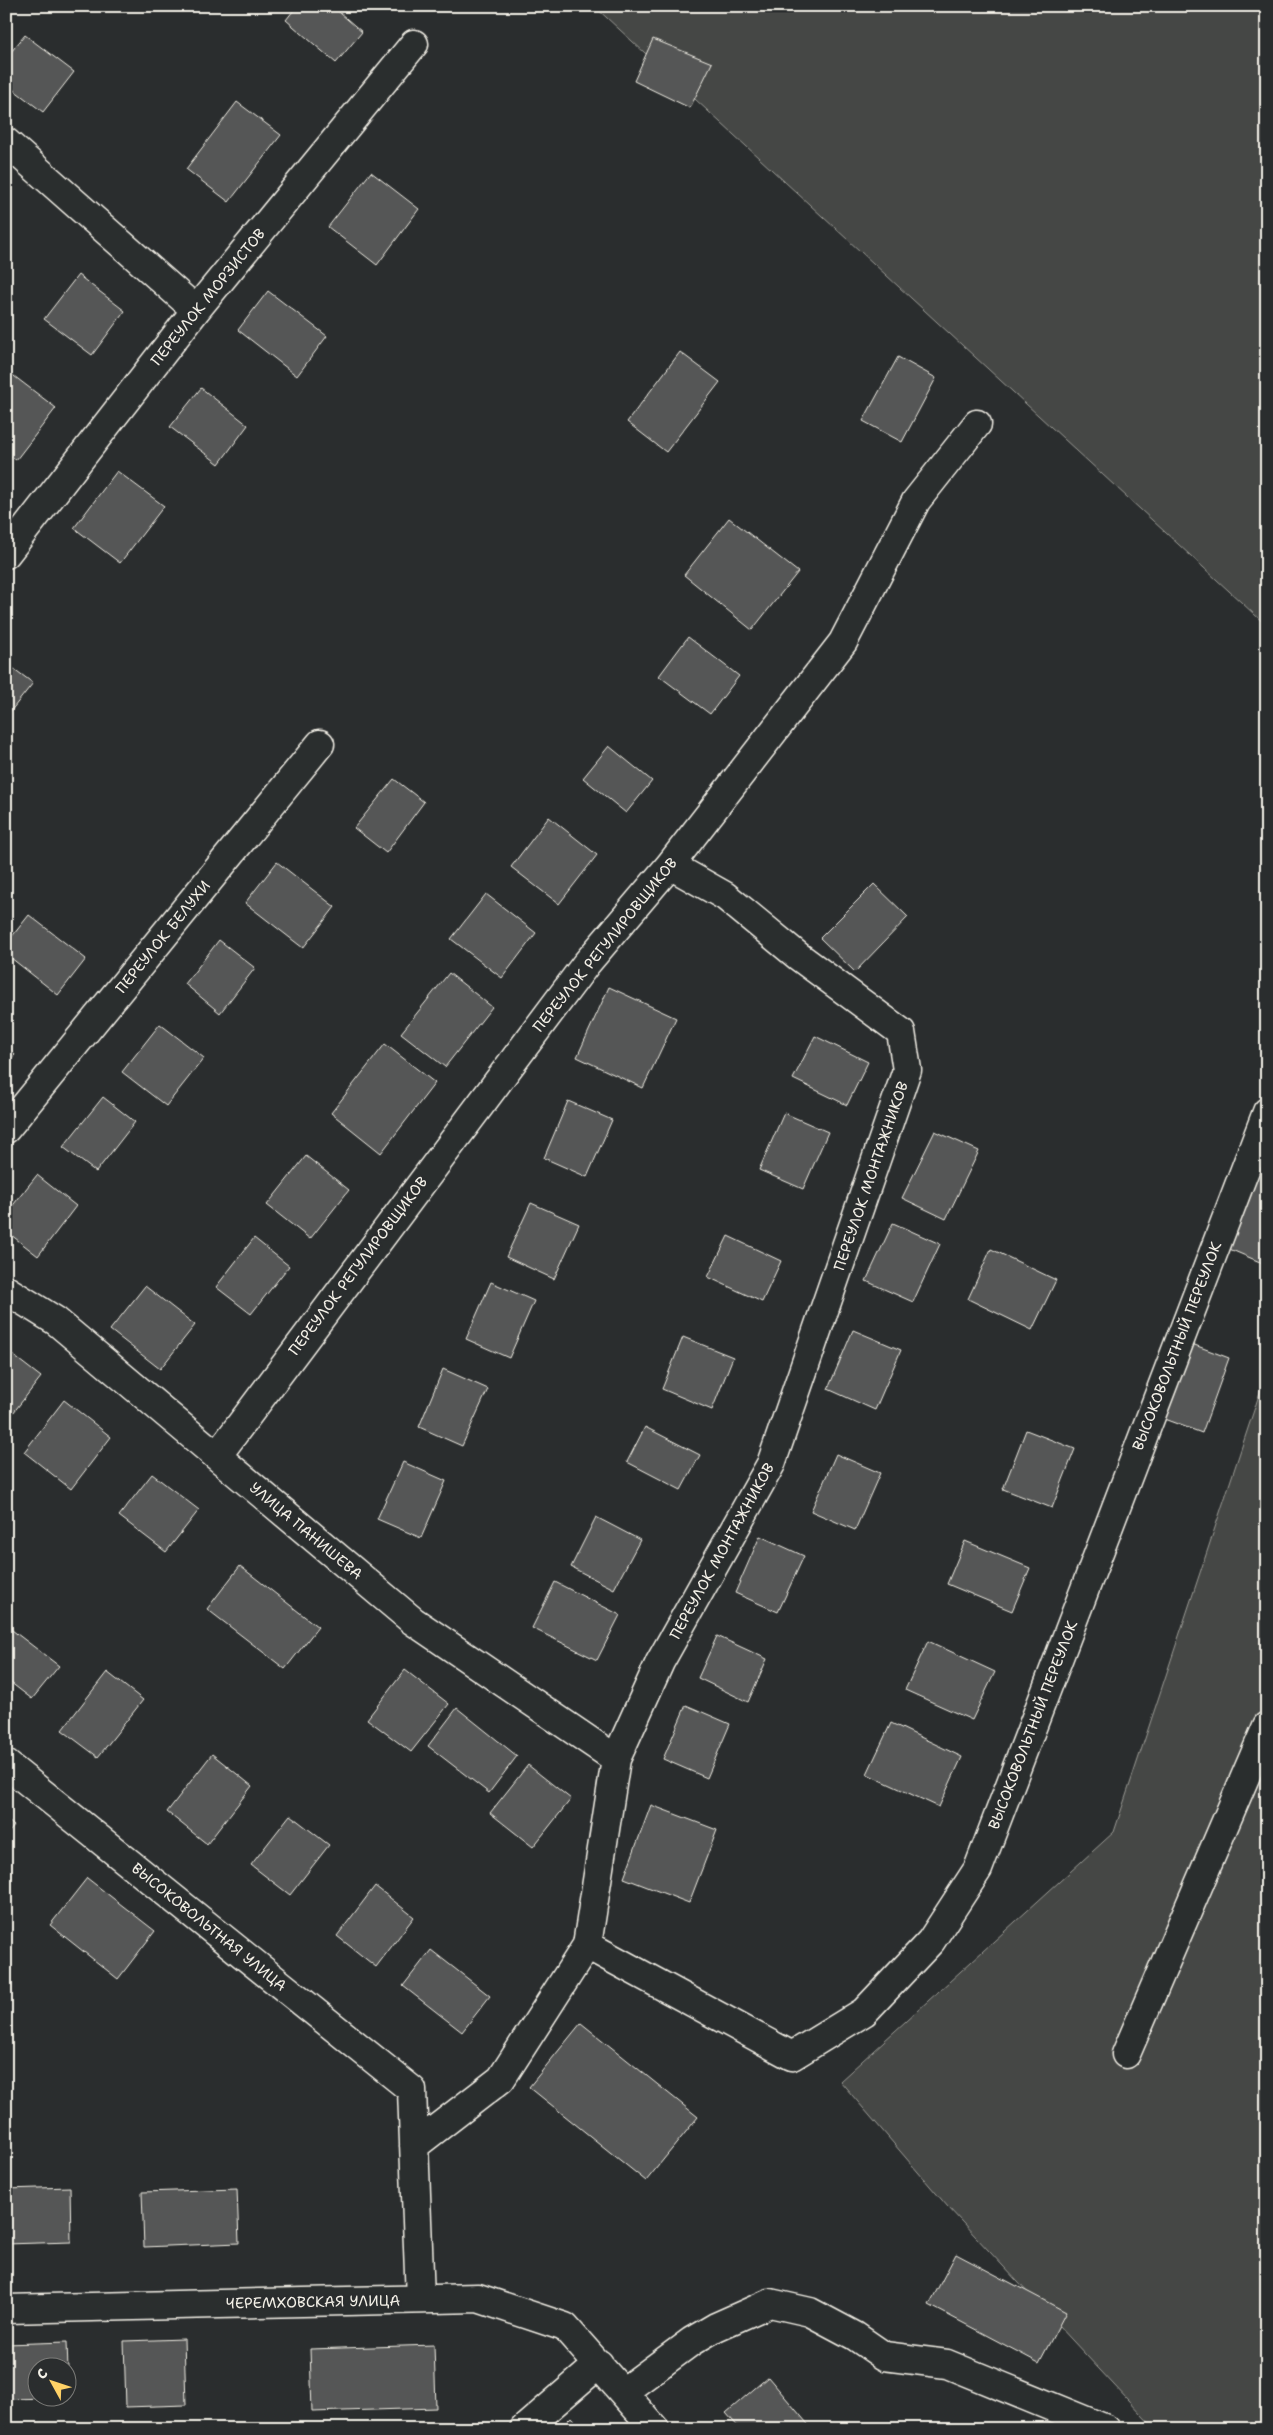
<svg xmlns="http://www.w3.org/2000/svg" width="1273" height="2435" font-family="'Shantell Sans',sans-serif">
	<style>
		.green { fill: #444645; stroke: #9c9c96 }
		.building { fill: #555756; stroke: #f4f1e8 }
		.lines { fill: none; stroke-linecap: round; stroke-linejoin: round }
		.minor-casing { stroke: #f4f1e8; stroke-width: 31 }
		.minor { stroke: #2a2d2e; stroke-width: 28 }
		.labels { text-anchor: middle; stroke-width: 5; stroke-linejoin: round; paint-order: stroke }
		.street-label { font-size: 15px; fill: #f4f1e8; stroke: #2a2d2e }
	</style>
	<rect width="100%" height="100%" fill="#2a2d2e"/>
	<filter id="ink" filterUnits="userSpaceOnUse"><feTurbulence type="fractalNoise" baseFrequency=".02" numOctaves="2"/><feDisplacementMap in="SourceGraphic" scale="10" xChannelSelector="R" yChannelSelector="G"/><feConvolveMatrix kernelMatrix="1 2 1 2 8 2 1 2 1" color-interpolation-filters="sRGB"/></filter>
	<g filter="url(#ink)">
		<!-- green -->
		<path class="green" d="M594 6H1267V626Z
			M1267 1371V2429H1155L948 2207 840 2081 1114 1832Z"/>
		<!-- building -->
		<path class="building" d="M297 6H332L362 32 336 63 286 20Z
			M25 35 74 72 43 112 6 84V58Z
			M653 39 712 63 690 108 634 81Z
			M237 102 281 135 229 202 186 169Z
			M371 172 419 209 377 265 328 227Z
			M78 275 125 311 92 355 44 319Z
			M268 291 327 336 297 376 238 330Z
			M680 352 720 382 666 452 627 422Z
			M898 357 936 378 902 442 863 421Z
			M10 373 56 408 16 460 6 453V377Z
			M201 388 248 425 219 464 170 427Z
			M117 471 164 506 120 563 74 528Z
			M729 518 798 572 752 630 684 575Z
			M688 637 739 676 710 714 659 676Z
			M6 663 33 683 6 717Z
			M609 746 652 781 626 813 583 778Z
			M394 779 424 802 386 853 354 828Z
			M549 817 597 855 559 904 511 867Z
			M277 862 335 907 303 948 245 903Z
			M874 884 908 917 855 972 820 938Z
			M486 894 536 933 502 978 451 939Z
			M29 915 86 959 58 995 6 954V944Z
			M219 940 255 968 220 1013 185 984Z
			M449 973 492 1007 445 1067 401 1033Z
			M609 987 676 1018 643 1088 577 1057Z
			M160 1024 204 1058 166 1106 122 1072Z
			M815 1036 868 1062 847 1105 793 1079Z
			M385 1044 435 1083 381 1153 331 1113Z
			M6 1047 15 1054 6 1066Z
			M103 1097 135 1122 96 1172 63 1147Z
			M568 1101 612 1120 587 1177 544 1158Z
			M784 1113 828 1132 803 1189 759 1170Z
			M935 1131 979 1151 946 1219 902 1198Z
			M306 1156 349 1190 310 1239 267 1205Z
			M1255 1163 1267 1168V1265L1220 1245Z
			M37 1175 76 1206 38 1256 6 1231V1214Z
			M531 1203 579 1224 554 1279 506 1257Z
			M893 1223 940 1244 913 1302 866 1281Z
			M728 1236 781 1261 762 1302 708 1277Z
			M254 1238 289 1266 251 1314 216 1287Z
			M991 1249 1056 1280 1032 1330 968 1299Z
			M491 1282 534 1301 509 1358 466 1339Z
			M145 1286 195 1325 160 1369 110 1330Z
			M853 1330 901 1350 875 1410 828 1389Z
			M683 1337 733 1357 712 1410 662 1389Z
			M1192 1344 1229 1358 1202 1433 1164 1419Z
			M6 1350 41 1377 6 1422Z
			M443 1369 488 1389 462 1446 419 1427Z
			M64 1400 111 1437 71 1489 24 1452Z
			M645 1427 700 1455 681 1490 627 1462Z
			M1026 1430 1075 1449 1052 1508 1003 1489Z
			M836 1454 880 1473 855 1530 811 1511Z
			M403 1462 446 1481 421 1538 377 1519Z
			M152 1474 199 1510 166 1552 119 1516Z
			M596 1517 640 1540 614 1589 571 1567Z
			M760 1536 804 1556 778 1612 735 1593Z
			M965 1541 1030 1568 1012 1611 947 1584Z
			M240 1566 318 1627 285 1669 207 1609Z
			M555 1582 620 1615 597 1660 532 1628Z
			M8 1627 59 1666 32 1699 6 1679V1630Z
			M717 1636 767 1659 748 1702 698 1678Z
			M928 1641 995 1672 972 1720 905 1690Z
			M405 1670 449 1704 411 1752 367 1719Z
			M107 1672 143 1700 98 1757 62 1730Z
			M686 1705 730 1724 707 1778 663 1759Z
			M457 1708 517 1756 489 1793 428 1746Z
			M891 1723 962 1757 939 1807 867 1774Z
			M212 1754 252 1786 207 1844 167 1812Z
			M528 1765 571 1799 533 1847 490 1813Z
			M651 1805 717 1830 689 1903 624 1878Z
			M290 1815 329 1845 290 1895 251 1865Z
			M6 1819 14 1826 6 1836Z
			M87 1878 155 1931 118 1979 50 1925Z
			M375 1886 414 1917 376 1967 337 1936Z
			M431 1950 490 1996 462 2032 403 1986Z
			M581 2023 698 2117 646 2181 529 2087Z
			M70 2187 71 2242 6 2244V2189Z
			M237 2189 239 2243 144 2247 142 2192Z
			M956 2254 1066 2312 1039 2363 929 2305Z
			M184 2339 186 2405 126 2407 124 2341Z
			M67 2342 69 2397 68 2368H38V2398H53L6 2399V2344Z
			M434 2345 436 2408 312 2412 310 2349Z
			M768 2377 812 2429H740L726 2413Z
			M571 2417 582 2429H559Z"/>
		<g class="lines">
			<!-- minor casing -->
			<g class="minor-casing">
				<path id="minor" d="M6 142 196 310
					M6 554 196 310 414 44
					M6 1129 320 744
					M6 1290 56 1321 413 1621 616 1759
					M217 1456 586 964 670 865 843 642 916 501 977 424
					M6 1764 412 2090 420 2299
					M587 1945 792 2056 864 2012 931 1941 978 1869 1267 1112
					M1126 2054 1267 1726
					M414 2146 501 2079 587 1945 616 1759 660 1662 771 1464 907 1070 901 1032 798 956 725 896 670 865
					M6 2309 478 2298 565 2327 655 2429
					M623 2392 692 2341 716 2327 770 2303 810 2312 855 2336 884 2356 947 2364 1106 2429
					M524 2429 599 2364"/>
			</g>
			<!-- minor -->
			<use href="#minor" class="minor"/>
		</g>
	</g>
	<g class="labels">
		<!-- street labels -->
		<g class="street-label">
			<text transform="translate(208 297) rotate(-51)" y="5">ПЕРЕУЛОК МОРЗИСТОВ</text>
			<text transform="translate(163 937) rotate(-51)" y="5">ПЕРЕУЛОК БЕЛУХИ</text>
			<text transform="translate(605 945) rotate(-51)" y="5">ПЕРЕУЛОК РЕГУЛИРОВЩИКОВ</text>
			<text transform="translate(871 1176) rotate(-71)" y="5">ПЕРЕУЛОК МОНТАЖНИКОВ</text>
			<text transform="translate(358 1266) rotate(-53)" y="5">ПЕРЕУЛОК РЕГУЛИРОВЩИКОВ</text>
			<text transform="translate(1177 1346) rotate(-69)" y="5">ВЫСОКОВОЛЬТНЫЙ ПЕРЕУЛОК</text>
			<text transform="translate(306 1531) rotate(40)" y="5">УЛИЦА ПАНИШЕВА</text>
			<text transform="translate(722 1551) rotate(-61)" y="5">ПЕРЕУЛОК МОНТАЖНИКОВ</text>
			<text transform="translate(1033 1725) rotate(-69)" y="5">ВЫСОКОВОЛЬТНЫЙ ПЕРЕУЛОК</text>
			<text transform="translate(209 1927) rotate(39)" y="5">ВЫСОКОВОЛЬТНАЯ УЛИЦА</text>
			<text transform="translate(313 2302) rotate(-1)" y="5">ЧЕРЕМХОВСКАЯ УЛИЦА</text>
		</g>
	</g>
	<!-- margin -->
	<rect width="1273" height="2435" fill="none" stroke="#2a2d2e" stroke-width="25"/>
	<rect x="12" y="12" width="1248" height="2410" fill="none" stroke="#f4f1e8" stroke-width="2" filter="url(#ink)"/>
	<!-- north arrow -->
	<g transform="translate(52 2382) rotate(310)"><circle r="24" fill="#2a2d2e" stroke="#7b7b78"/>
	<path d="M0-4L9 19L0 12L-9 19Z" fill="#ffd166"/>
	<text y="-8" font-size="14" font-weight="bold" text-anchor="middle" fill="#f4f1e8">С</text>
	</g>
</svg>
